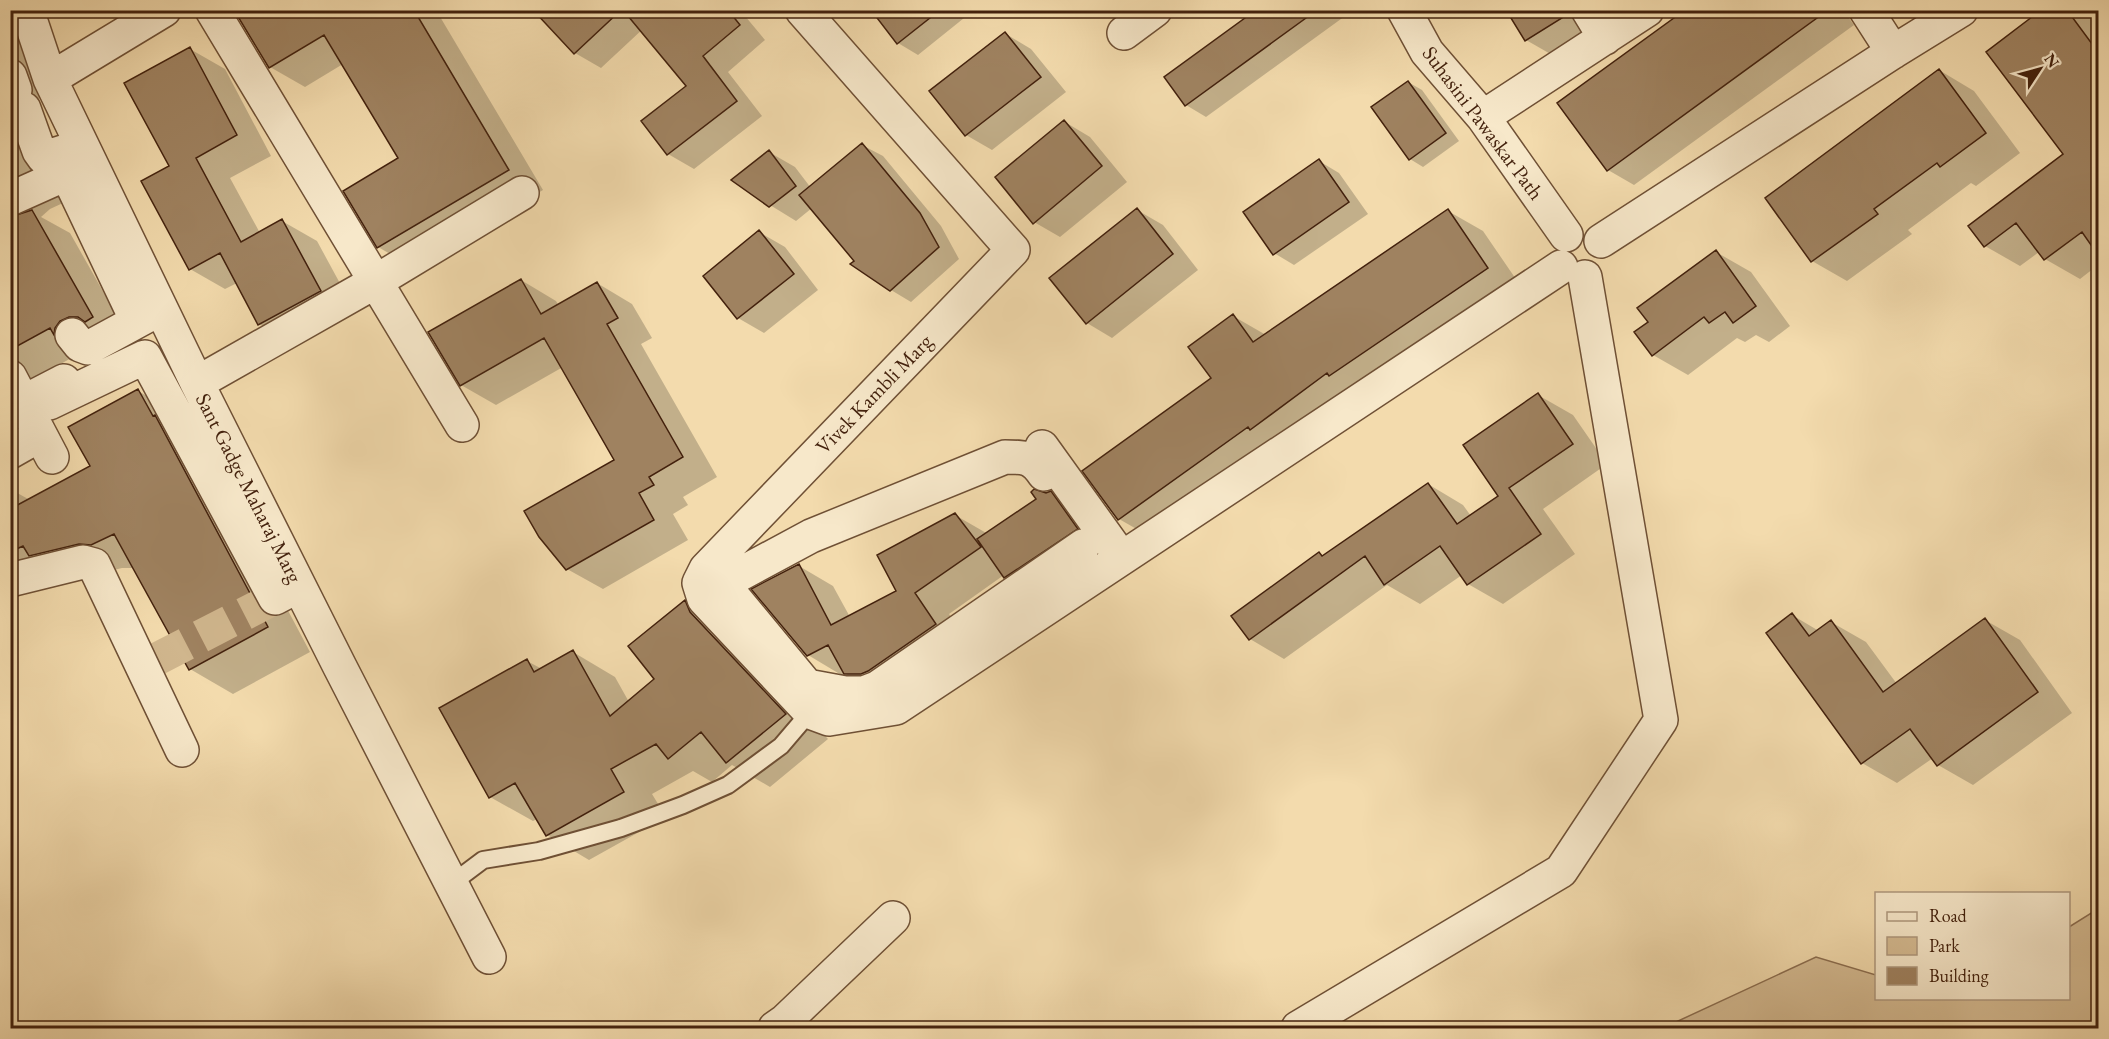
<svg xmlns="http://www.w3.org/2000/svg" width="2109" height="1039" font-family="'EB Garamond',serif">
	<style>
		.green { fill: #d5bb92; stroke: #8c6e50; stroke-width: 1.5 }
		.shadow { fill: #0003 }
		.building { fill: #9f8260; stroke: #43210d; stroke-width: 1.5 }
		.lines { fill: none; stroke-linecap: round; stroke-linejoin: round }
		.minor-tunnel { stroke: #d0b68d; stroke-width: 33; stroke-dasharray: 33 16; stroke-linecap: butt }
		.service-casing { stroke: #6f5035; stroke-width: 20 }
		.minor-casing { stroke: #6f5035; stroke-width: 36 }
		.service { stroke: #f7e8ca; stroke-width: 16 }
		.minor { stroke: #f7e8ca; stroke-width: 33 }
		.labels { text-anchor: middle; stroke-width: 4.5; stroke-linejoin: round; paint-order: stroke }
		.street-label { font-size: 21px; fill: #43210d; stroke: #f7e8ca }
	</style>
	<rect width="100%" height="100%" fill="#f3dbad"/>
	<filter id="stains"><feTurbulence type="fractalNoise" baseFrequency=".00333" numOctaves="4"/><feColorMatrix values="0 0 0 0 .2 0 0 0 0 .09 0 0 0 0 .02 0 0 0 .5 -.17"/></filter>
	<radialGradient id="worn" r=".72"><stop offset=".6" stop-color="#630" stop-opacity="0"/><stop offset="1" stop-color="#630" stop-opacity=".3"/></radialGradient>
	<!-- green -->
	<path class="green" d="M2096 910 2098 911V1028H1663L1816 957 1876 975V998H2068L2069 927Z"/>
	<!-- shadow -->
	<path class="shadow" d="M10 10H12L42 93 38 101 39 111 45 126 52 134 53 144 76 197 50 209 41 217 70 233 130 339 84 351 10 392V235L18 216 10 212Z
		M241 10H436L543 190 413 267 378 247 400 159 343 64 305 87 270 67Z
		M556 10H656L659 14 601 68 575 53 545 21Z
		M680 10H740L765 40 728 72 762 116 694 169 668 154 688 86Z
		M873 10H974L918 55 898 43Z
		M1258 10 1352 11 1206 117 1186 105Z
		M1508 10H1601L1561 60 1526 40Z
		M1687 10H1843L1854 25 1634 185 1608 170Z
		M2043 10H2077L2093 20 2098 27V265L2080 279 2045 259 2039 252 2020 266 1985 246 2065 154Z
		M1006 34 1031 49 1066 92 992 150 966 135Z
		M190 49 225 69 271 156 230 178 260 233 282 221 317 241 355 311 294 344 259 324 237 283 225 289 190 269 171 166Z
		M1939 70 1974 91 2020 153 1976 186 1971 183 1908 230 1912 234 1847 281 1812 261 1767 199Z
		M1408 82 1422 90 1459 141 1423 167 1410 159Z
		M1065 122 1090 137 1127 182 1060 237 1034 222Z
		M862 145 883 156 941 226 959 259 911 302 891 290 856 261 812 208 796 221 770 205 769 152 795 167 811 188Z
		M1319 161 1339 173 1368 214 1294 265 1274 253Z
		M1137 210 1163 225 1198 270 1112 338 1087 323Z
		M1448 211 1483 231 1522 288 1154 539 1119 519 1213 378 1233 316 1266 335Z
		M759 232 785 247 818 290 764 333 738 318Z
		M1716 252 1751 272 1790 326 1769 342 1756 335 1745 342 1737 338 1688 375 1653 355 1650 323Z
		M521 280 556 301 559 306 597 283 632 304 652 338 641 344 717 477 683 497 688 505 673 514 688 540 603 589 567 569 541 536 616 460 563 367 496 405 461 385Z
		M138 391 181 415 198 441 310 652 233 694 190 669 135 568H122L73 580 61 573 10 596V489L30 500 92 466Z
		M1538 395 1573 415 1607 464 1543 509 1575 554 1503 604 1468 584 1462 575 1420 604 1387 585 1284 659 1250 639 1319 554 1324 556 1428 484 1463 505 1471 516 1500 496Z
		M1050 493 1086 513 1111 549 1040 597 1004 575 949 614 970 645 880 693 846 674 843 676 808 655 799 566 833 586 850 617 898 592 955 515 988 534Z
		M685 602 727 626 733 638 828 739 770 787 732 765 712 782 693 771 652 794 666 817 589 860 547 835 537 819 533 821 490 797 527 661 542 669 573 652 615 677 629 702 657 680Z
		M1792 615 1819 631 1831 622 1866 642 1897 684 1985 620 2020 640 2072 713 1973 785 1938 765 1933 758 1897 783 1862 763 1768 633Z"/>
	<!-- building -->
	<path class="building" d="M234 10H414L509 170 377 248 343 191 398 158 324 35 269 68Z
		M533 10H621L574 54Z
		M623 10H728L740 25 703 56 737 101 667 155 641 121 686 86Z
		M871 10H940L897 44Z
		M1256 10H1317L1185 106 1164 77Z
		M1506 10H1569L1570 13 1525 41Z
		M1685 10H1828L1607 171 1557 103Z
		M2041 10H2067L2098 52V255L2082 232 2044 260 2016 223 1984 247 1968 226 2063 154 1986 52Z
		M1005 32 1041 77 965 136 929 91Z
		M190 47 237 135 196 158 241 242 282 219 321 291 258 325 220 253 189 270 141 181 169 166 124 83Z
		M1939 69 1986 133 1940 167 1937 163 1874 209 1878 214 1811 262 1765 198Z
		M1408 81 1446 133 1409 160 1371 107Z
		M1064 120 1102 166 1033 224 995 177Z
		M862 143 920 213 939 247 890 291 850 264 854 261 799 195Z
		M769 150 796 186 769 207 731 180Z
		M1319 159 1349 202 1273 255 1243 212Z
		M1137 208 1173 254 1086 324 1049 278Z
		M1448 209 1488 268 1329 376 1327 373 1250 430 1248 427 1118 520 1082 471 1211 378 1188 347 1233 314 1253 342Z
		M32 210 93 317 85 322 78 317H69L60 321 55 328 54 335 50 328 10 350V217Z
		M759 230 794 274 737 319 703 276Z
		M1716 250 1756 306 1733 323 1725 312 1709 323 1704 317 1652 356 1634 332 1648 322 1637 308Z
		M521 279 541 314 597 282 618 318 607 324 683 457 649 477 654 485 639 493 654 520 566 570 539 537 524 511 614 460 544 338 460 386 428 332Z
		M138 389 153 416 155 415 268 627 189 670 114 534 91 545 79 544 29 556 23 546 10 552V509L90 466 68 427Z
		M1538 393 1573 444 1509 488 1541 534 1467 585 1440 546 1384 585 1365 556 1249 640 1231 616 1319 552 1322 556 1428 483 1457 524 1498 496 1463 445Z
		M1034 489 1046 493 1051 491 1078 529 1004 578 977 539 1036 499 1031 492Z
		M955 513 981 547 915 593 936 624 868 671 861 674H844L828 645 807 656 751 589 799 564 831 625 896 591 877 555Z
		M685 600 690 612 786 714 726 763 701 732 668 759 656 744 611 769 624 792 546 836 515 783 489 798 439 708 527 659 534 672 573 650 610 716 654 679 628 646Z
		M1792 613 1809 636 1831 620 1883 692 1985 618 2038 692 1937 766 1910 729 1861 764 1766 633Z"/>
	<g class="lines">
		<!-- minor-tunnel -->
		<path class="minor-tunnel" d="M157 659 275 598"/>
		<!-- service casing -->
		<g class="service-casing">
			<path id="service" d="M451 884 483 860 539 851 621 828 683 805 728 785 781 746 810 712"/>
		</g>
		<!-- minor casing -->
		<g class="minor-casing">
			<path id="minor" d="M27 10 50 79 197 383 340 667 489 957
				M212 10 462 425
				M802 10 1013 250 706 569 699 583 704 599 810 712 829 719 896 708 1561 267
				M1404 10 1427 52 1483 117 1566 235
				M1588 10 1605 38
				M1866 10 1893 52
				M1124 33 1155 10
				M10 76 15 90
				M50 79 164 10
				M24 109 39 151 44 158 82 146
				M1483 117 1647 10
				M67 174 137 321
				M10 199 86 165
				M1601 241 1893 52 1961 10
				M72 335 80 345 88 348 156 311
				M10 377 52 457
				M197 383 375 282 522 193
				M49 403 145 357 275 598 298 586
				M10 409 64 381
				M1042 447 1121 557
				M10 452 40 435
				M1044 474C1032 457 1025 457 1005 457L811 536 733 578 728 586 731 594 807 686 845 693H864L877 688 1083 546
				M10 580 83 562 94 565 182 750
				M775 1028 785 1021 893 918
				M1298 1028 1561 871 1661 720 1585 277"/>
		</g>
		<!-- service -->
		<use href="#service" class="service"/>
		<!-- minor -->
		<use href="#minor" class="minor"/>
	</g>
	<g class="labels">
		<!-- street labels -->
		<g class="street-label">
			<text transform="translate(1483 123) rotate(53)" y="7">Suhasini Pawaskar Path</text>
			<text transform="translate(874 394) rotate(-46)" y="7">Vivek Kambli Marg</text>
			<text transform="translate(249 488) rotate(63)" y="7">Sant Gadge Maharaj Marg</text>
		</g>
	</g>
	<!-- margin -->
	<rect width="2109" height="1039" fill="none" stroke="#f3dbad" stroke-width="36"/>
	<rect x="12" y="12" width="2085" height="1015" fill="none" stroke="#43210d" stroke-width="3"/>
	<rect x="18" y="18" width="2073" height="1003" fill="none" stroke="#43210d" stroke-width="1.5"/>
	<!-- legend -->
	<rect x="1875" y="892" width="195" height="108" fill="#f7e8ca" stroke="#af987e" stroke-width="1.5"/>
	<rect x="1887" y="912" width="30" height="9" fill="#f7e8ca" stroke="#af987e" stroke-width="1.5"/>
	<text x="1929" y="922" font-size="18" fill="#43210d">Road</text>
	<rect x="1887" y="937" width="30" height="18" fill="#d5bb92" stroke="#af987e" stroke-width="1.5"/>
	<text x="1929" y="952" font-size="18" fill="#43210d">Park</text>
	<rect x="1887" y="967" width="30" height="18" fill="#9f8260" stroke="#af987e" stroke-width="1.5"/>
	<text x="1929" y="982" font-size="18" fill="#43210d">Building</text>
	<!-- north arrow -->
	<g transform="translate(2040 69) rotate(54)" stroke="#f7e8ca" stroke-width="4.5" paint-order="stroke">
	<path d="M0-4.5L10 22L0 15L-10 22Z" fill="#43210d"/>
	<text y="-9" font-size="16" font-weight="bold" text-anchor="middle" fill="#43210d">N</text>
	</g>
	<rect width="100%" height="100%" filter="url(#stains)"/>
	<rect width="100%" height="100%" fill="url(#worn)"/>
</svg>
